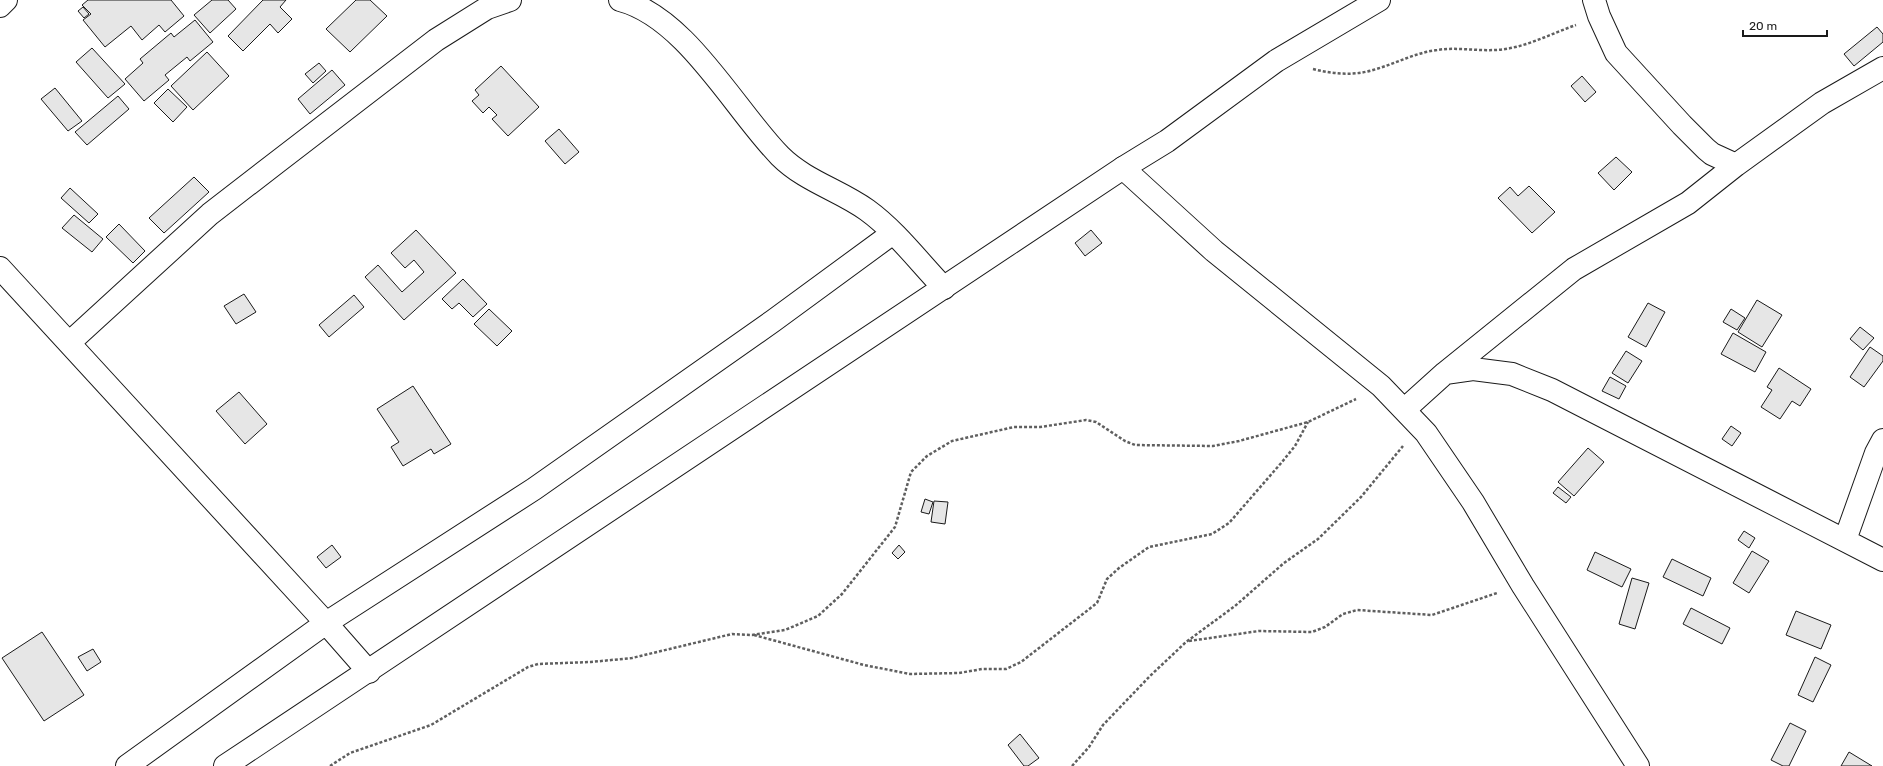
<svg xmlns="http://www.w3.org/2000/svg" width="1883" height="766" font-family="Rubik,sans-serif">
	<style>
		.building { fill: #e6e6e6; stroke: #1a1a1a }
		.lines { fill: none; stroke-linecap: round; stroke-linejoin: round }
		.street-casing { stroke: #1a1a1a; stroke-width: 24 }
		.secondary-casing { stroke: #1a1a1a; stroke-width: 24 }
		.path { stroke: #5f5f5f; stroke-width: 2.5; stroke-dasharray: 3 2; stroke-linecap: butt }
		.street { stroke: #fff; stroke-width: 22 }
		.secondary { stroke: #fff; stroke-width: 22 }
	</style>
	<rect width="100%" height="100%" fill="#fff"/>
	<!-- building -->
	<path class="building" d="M88 0H171L184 16 165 32 159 25 142 40 131 26 105 47 83 20 91 14 82 5Z
		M212 0H228L236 9 210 33 194 15Z
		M263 0H286L280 7 292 19 278 33 270 24 243 51 228 36Z
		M356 0H370L387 16 350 52 326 29Z
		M83 7 89 14 84 18 78 11Z
		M195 20 213 42 190 61 187 57 165 75 169 80 144 101 125 79 143 63 140 59 171 33 174 37Z
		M1877 27 1883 34V42L1854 66 1844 54Z
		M92 48 125 84 108 98 76 62Z
		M207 52 229 76 193 110 171 86Z
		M319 63 326 71 313 83 305 74Z
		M501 66 539 107 508 136 492 119 497 115 489 107 483 113 472 101 479 95 475 90Z
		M332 70 345 85 310 114 298 99Z
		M1582 76 1596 92 1585 102 1571 86Z
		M55 88 82 121 68 131 41 99Z
		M168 89 187 107 173 122 154 103Z
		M118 96 129 109 87 145 75 132Z
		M559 129 579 152 565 164 545 141Z
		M1616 157 1632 172 1614 190 1598 173Z
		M194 177 209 192 164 233 149 218Z
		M1529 186 1555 212 1532 233 1498 198 1510 187 1518 196Z
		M70 188 98 214 89 223 61 198Z
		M74 215 103 239 92 252 62 228Z
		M119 224 145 251 133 263 106 237Z
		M416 230 456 273 404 320 365 277 378 265 402 292 424 272 414 260 405 268 391 253Z
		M1091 230 1102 243 1085 256 1075 243Z
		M463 279 487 304 473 317 459 303 452 309 442 299Z
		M244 294 256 312 236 324 224 306Z
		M354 295 364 307 329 337 319 325Z
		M1757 300 1782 315 1762 347 1738 332Z
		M1648 303 1665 312 1646 347 1628 337Z
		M489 309 512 331 497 346 474 324Z
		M1731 309 1745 318 1737 330 1723 322Z
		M1860 327 1874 338 1863 350 1850 339Z
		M1733 333 1766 352 1755 372 1721 354Z
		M1870 347 1883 356V361L1864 387 1850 377Z
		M1626 351 1642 361 1628 383 1612 373Z
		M1779 368 1811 389 1800 406 1792 401 1780 419 1761 407 1772 390 1767 387Z
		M1610 377 1626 386 1619 399 1602 391Z
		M413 386 451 444 434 454 431 449 403 466 391 447 399 442 377 409Z
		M239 392 267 424 245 444 216 411Z
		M1731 426 1741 433 1732 446 1722 439Z
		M1588 448 1604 462 1574 496 1558 482Z
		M1558 487 1571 497 1566 503 1553 493Z
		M925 499 933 502 929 514 921 512Z
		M934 501 948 502 945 524 931 522Z
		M1744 531 1755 538 1749 548 1738 540Z
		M332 545 341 557 326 568 317 557Z
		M899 545 905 552 898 559 892 553Z
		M1752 551 1769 561 1749 593 1733 583Z
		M1595 552 1631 569 1622 587 1587 570Z
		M1672 559 1711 578 1703 596 1663 577Z
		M1632 578 1649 583 1635 629 1619 624Z
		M1691 608 1730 628 1722 644 1683 624Z
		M1796 611 1831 625 1821 649 1786 635Z
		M42 632 84 695 44 721 2 658Z
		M93 649 101 662 87 671 78 657Z
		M1815 657 1831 665 1813 702 1798 695Z
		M1790 723 1806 731 1789 766H1783L1771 760Z
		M1020 734 1039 758 1028 766H1024L1008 745Z
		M1849 752 1872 766H1841Z"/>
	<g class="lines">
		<!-- street casing -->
		<g class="street-casing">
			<path id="street" d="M620 0C686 17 734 109 780 156 805 181 839 190 867 210 896 231 919 262 944 288
				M1594 0 1599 16 1616 53 1682 125 1706 149 1712 154 1736 165
				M0 6 6 0
				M1123 168 1214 251 1381 386 1426 433 1473 502 1523 586 1638 766
				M0 268 326 623 369 672
				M69 343 210 214 276 163 436 40 487 8 510 0
				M1445 373 1574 269 1688 203 1736 165 1822 103 1883 68
				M1404 410 1445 373 1473 369 1512 374 1552 390 1883 560
				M1845 540 1876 453 1883 440
				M127 766 326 623 534 489 773 321 893 233"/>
		</g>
		<!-- secondary casing -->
		<g class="secondary-casing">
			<path id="secondary" d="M225 766 1123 168 1167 141 1276 61 1379 0"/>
		</g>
		<!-- path -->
		<path class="path" d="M1313 69C1333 74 1353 76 1373 70 1395 64 1414 53 1437 50 1456 47 1476 51 1495 50 1523 49 1550 34 1576 25
			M754 635 864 665 910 674 959 673 982 669H1006L1021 662 1097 603 1107 579 1119 568 1149 547 1212 534 1229 523 1282 462 1295 446 1308 422
			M1189 641 1259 631 1312 632 1325 627 1343 614 1357 610 1432 615 1497 593
			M330 766 350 753 431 725 528 667 538 664 591 662 632 658 732 634 752 635 785 630 818 616 842 594 895 527 911 472 927 456 952 441 1014 427H1040L1086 420 1096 422 1125 441 1135 445 1213 446 1239 441 1308 422 1356 399
			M1072 766 1089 747 1103 725 1150 676 1186 642 1235 606 1284 563 1318 539 1361 497 1403 446"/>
		<!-- street -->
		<use href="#street" class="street"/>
		<!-- secondary -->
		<use href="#secondary" class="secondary"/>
	</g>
	<!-- scale -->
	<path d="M1743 30v6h84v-6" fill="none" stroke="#1a1a1a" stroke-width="2"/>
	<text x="1749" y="30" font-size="12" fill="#1a1a1a" stroke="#ffffff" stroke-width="3" paint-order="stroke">20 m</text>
</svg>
